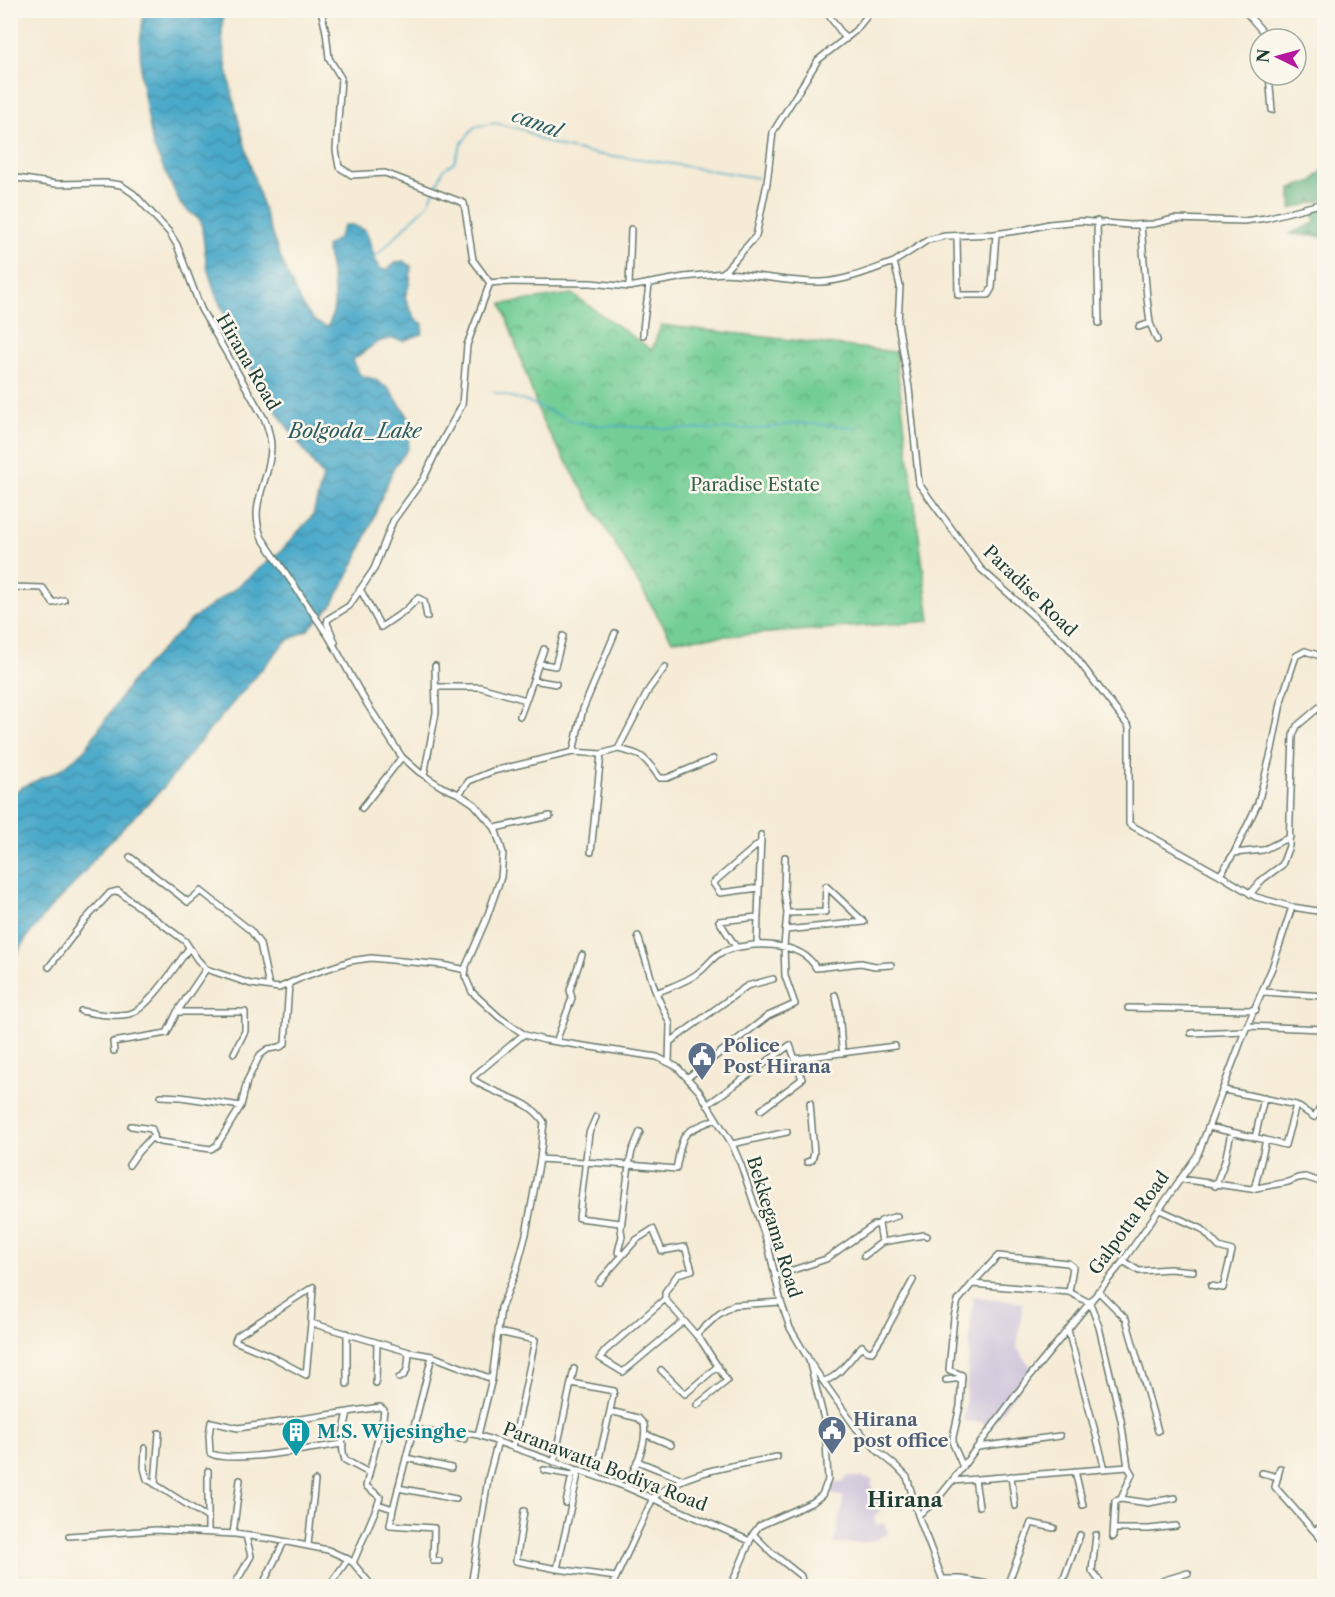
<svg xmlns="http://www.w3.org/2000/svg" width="1335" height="1597" font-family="'Libre Caslon Text',serif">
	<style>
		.industrial { fill: #c9bfd8 }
		.forest { fill: url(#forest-firs); stroke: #3e7759; stroke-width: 1.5 }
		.park { fill: url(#park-crowns); stroke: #498664; stroke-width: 1.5 }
		.water { fill: url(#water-waves); stroke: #34737e; stroke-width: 1.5 }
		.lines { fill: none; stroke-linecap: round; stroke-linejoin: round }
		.stream { stroke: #4aa9c9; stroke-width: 1.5 }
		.minor-casing { stroke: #6a7a6d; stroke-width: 8 }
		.minor { stroke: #fff; stroke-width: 5 }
		.labels { text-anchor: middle; stroke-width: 5; stroke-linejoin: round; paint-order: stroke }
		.street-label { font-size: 18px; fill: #1f3d34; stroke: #fbf7ec }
		.park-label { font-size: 18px; fill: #34614c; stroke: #fbf7ec }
		.service-label { font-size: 18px; font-weight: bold; fill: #4e5e75; stroke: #fbf7ec; text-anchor: start }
		.culture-label { font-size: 18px; font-weight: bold; fill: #0d838f; stroke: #fbf7ec; text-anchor: start }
		.water-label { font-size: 20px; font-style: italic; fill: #2c5d61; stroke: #fbf7ec }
		.quarter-label { font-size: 21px; font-weight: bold; fill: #1f3d34; stroke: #fbf7ec }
	</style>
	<defs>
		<pattern id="forest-firs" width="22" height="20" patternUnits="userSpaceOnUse" patternTransform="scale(1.5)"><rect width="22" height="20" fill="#5eb17e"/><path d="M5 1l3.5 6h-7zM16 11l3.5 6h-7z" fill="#4d9168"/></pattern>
		<pattern id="park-crowns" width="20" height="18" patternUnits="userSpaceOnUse" patternTransform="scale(1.5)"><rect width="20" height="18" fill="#73ce95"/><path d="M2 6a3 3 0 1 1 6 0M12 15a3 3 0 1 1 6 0" fill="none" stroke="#5ea87a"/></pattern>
		<pattern id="water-waves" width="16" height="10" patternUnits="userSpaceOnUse" patternTransform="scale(1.5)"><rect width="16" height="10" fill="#4aa9c9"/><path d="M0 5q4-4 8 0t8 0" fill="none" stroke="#3d8ba4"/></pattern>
	</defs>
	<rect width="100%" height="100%" fill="#fbf7ec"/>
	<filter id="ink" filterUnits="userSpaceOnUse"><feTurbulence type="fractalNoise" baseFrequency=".0167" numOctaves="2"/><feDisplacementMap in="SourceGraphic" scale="12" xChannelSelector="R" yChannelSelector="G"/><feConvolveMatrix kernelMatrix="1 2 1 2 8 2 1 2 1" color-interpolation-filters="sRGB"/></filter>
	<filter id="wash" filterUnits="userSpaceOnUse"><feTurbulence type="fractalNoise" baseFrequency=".008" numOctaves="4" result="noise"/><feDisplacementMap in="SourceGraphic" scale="24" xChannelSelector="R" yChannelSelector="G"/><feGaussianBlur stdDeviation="1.35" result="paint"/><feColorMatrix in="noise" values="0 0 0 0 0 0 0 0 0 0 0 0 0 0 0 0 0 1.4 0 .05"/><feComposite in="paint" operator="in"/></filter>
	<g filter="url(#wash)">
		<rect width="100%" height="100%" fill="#f5ebd6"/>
		<!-- industrial -->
		<path class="industrial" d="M973 1296 1023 1303 1017 1348 1033 1370 990 1427 981 1422 964 1421Z
			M846 1476 872 1479V1488L879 1499 881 1510 874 1517 876 1525 885 1523 888 1534 870 1542 834 1544 844 1497 831 1494 832 1487H835L836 1482H845Z"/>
		<!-- forest -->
		<path class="forest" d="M1324 168V200L1291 209V188L1313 181Z
			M1324 206V237L1290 234 1316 222 1310 209Z"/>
		<!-- park -->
		<path class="park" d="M572 294 652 350 661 325 895 352 930 621 672 640 542 421 502 304Z"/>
		<!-- water -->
		<path class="water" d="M144 11H223C223 18 222 26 222 34 225 85 279 290 315 321 318 323 323 325 327 327 342 304 330 272 326 247L338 238 344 225H352L365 230C372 243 372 257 380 269L387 270 397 262 404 261 411 266 410 282 405 297 415 319 423 324 422 334 403 341C382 333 369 349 353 360L360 375 374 379 389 389 408 416 410 432 408 449 394 467 358 556 332 605 308 630 285 642 197 745 164 787 103 848 76 882 53 905 27 937 11 964V795L22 787 60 770 83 752 134 678 192 619 233 590 281 551 313 515 323 477 262 391 234 336 215 293 207 267 201 221 181 205 153 146 141 78 140 42Z"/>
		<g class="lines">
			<!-- stream -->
			<path class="stream" d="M373 259 428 204 444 169 454 162 462 143 474 127 495 123 524 130 541 140 565 148 602 155 642 159 758 178
				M493 392 526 401 570 420 591 425 680 429H760L798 423 853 427 858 430"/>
		</g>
	</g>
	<g filter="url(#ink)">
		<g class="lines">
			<!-- minor casing -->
			<g class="minor-casing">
				<path id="minor" d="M321 10 326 32 329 58 341 78 336 150 339 167 352 175 385 173 464 203 473 260 490 283
					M825 10 846 39
					M1244 10 1263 32 1265 39
					M1269 75 1272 110
					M10 177 56 184 107 183 121 185 134 194 169 232 177 245 201 309 265 420C268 428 271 438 271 447 271 480 247 504 262 538L329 637 367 704 402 757 419 772 442 787 459 794 474 804 495 828 503 853 501 877 486 920 466 966 465 976 472 992 499 1017 525 1035 544 1040 657 1057 677 1067 699 1091 732 1144 741 1165 768 1245 781 1302 790 1328 809 1360 825 1423 828 1480 822 1495 813 1502 759 1526 753 1534 731 1586
					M1097 221 1099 323
					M1141 225 1147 298 1150 323 1157 340
					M957 236 958 295H988L992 288 996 234
					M894 262 928 240 945 236 994 234 1023 230 1049 224 1080 221 1130 225 1153 224 1174 219 1244 221 1266 218 1324 203
					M723 273C756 274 789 283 821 282 846 281 871 270 894 262L900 286 898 323 909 388 919 484 981 569 1068 647 1129 727V824L1220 875 1256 897 1292 907 1324 912
					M629 287 631 229
					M1139 327 1150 323
					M643 335C643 316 648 302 649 283
					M10 587 43 588 53 603 64 600
					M360 589 381 627 406 610 418 598 424 601 427 617
					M335 642 327 623 328 619 349 606 374 569 393 521 424 478 437 450 462 405 467 345 490 283 499 282 591 283 629 287 684 277 723 273 756 236 767 183 773 132 818 60 855 31 872 10
					M539 663 555 666 563 636
					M533 680 556 684
					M437 687H480L526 700 520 716
					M526 700 544 649
					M618 749C645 755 643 756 660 778H667L713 759
					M573 752 583 709 615 633
					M424 775 436 713 435 666
					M459 794 469 781 493 771 573 752 601 754 618 749 649 689 665 667
					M362 808 402 757
					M495 828 550 816
					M591 852 601 754
					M1234 853 1263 850 1290 837
					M130 857 188 902 201 891 251 931 260 944 269 986
					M1220 875 1234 853 1258 803 1272 749 1282 698 1296 656 1305 651 1324 657
					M759 888 720 893 713 883 761 842
					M1250 894 1263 879 1282 865 1289 846 1293 735 1297 726 1324 703
					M786 930 864 922 826 886 825 912 787 913
					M638 936 656 993 670 1024 669 1063
					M757 944 761 835
					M736 947 719 921 758 917
					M49 967 84 921 110 893 118 891 185 941 197 959 206 969 251 984 279 988 303 977 350 961 371 958 443 965 466 970
					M206 969 177 1012H245V1031L234 1053
					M1263 992 1324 996
					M656 993C670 987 687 982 698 973 707 967 713 956 722 952 748 941 801 940 816 968L861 963 875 966 891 965
					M835 995C842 1014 839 1033 843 1053
					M1128 1008 1256 1010
					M81 1011C97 1014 113 1017 129 1014 148 1010 177 964 189 948
					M1247 1026 1324 1029
					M1191 1033 1245 1031
					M556 1042 572 998 570 990 582 955
					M670 1042 747 986 773 979
					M114 1051 113 1042 167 1033 177 1012
					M795 1059 895 1046
					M687 1078 768 1016 795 1004 785 976 784 946 787 913 784 891 785 857
					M1224 1090 1296 1105 1314 1117 1324 1102
					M161 1096 181 1097 241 1106
					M707 1105 790 1045 802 1079 761 1110
					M596 1117 589 1133 579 1218 620 1223 622 1236 618 1252 622 1254
					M131 1126 152 1129 155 1140 160 1142 211 1149 217 1145 241 1106 247 1081 260 1055 268 1049 280 1047 285 1044 289 984
					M1209 1127 1266 1140
					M1255 1138 1264 1098
					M732 1144 787 1132
					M540 1159 629 1165 632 1151 640 1132
					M807 1162 812 1160 814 1153 810 1103
					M129 1165 138 1152 154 1135
					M1180 1179 1251 1189 1288 1182 1298 1178 1305 1177 1324 1183
					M1215 1186 1225 1161 1231 1133
					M1252 1189 1255 1186 1266 1140 1285 1145 1296 1105
					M1160 1210 1202 1229 1219 1247 1232 1251 1223 1288 1211 1286
					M621 1228 629 1165 676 1169C684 1131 679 1134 716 1119
					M882 1242 879 1224 881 1221 897 1216
					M864 1256 882 1242 924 1235 927 1236
					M1123 1261 1139 1271 1170 1269 1193 1271
					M775 1276 826 1259 874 1225 879 1224
					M599 1282 636 1240 653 1229 662 1251 685 1247 692 1270 678 1274 665 1292V1299L702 1342 727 1381 697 1405
					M313 1287 311 1323 409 1352 432 1356 492 1379 478 1435 626 1487 750 1541
					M1098 1291 1126 1319 1158 1431
					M665 1299 605 1351 600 1358 623 1372 684 1321
					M311 1323 306 1375 271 1356 235 1341 237 1336 313 1287
					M1068 1330 1105 1469
					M498 1332 535 1340 513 1447
					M696 1335 719 1314 734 1305 781 1302
					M811 1364 856 1428 880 1453 896 1466 907 1477 918 1515 945 1586
					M661 1370 685 1394 718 1366
					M399 1378C409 1375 408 1362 409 1352
					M492 1379 501 1308 516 1271 526 1234 540 1159 544 1122C528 1097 497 1097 474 1080V1076L524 1034
					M946 1380 962 1378
					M823 1381C838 1379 851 1357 862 1346L867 1351 872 1352 885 1332 913 1280
					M376 1383 377 1343
					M571 1383 614 1391 610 1411
					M347 1384V1333
					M412 1428 461 1439H464L465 1433 478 1435
					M645 1434 671 1445
					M343 1444C315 1447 230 1465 210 1453L209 1435 211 1422 238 1428 348 1412
					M978 1447 1060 1436
					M145 1448 144 1468 147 1479 208 1518
					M406 1458 451 1468
					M637 1461 682 1479
					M554 1462 574 1369
					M963 1467 953 1444V1437L960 1406 962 1375 949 1370 954 1317 958 1301 972 1284
					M1280 1468 1275 1487 1324 1542
					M544 1470 572 1475
					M1075 1471 1083 1505
					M369 1473 345 1460C339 1445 345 1427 348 1412L380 1407 384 1410 383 1418 366 1486 380 1497 378 1504
					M1262 1473 1278 1477
					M595 1476 610 1411 638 1418 644 1424C648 1445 634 1468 626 1487
					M1011 1476 1015 1506
					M975 1479 979 1506
					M952 1481 1128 1467 1121 1420 1099 1327 1090 1303 1069 1292 1073 1267 1068 1263 998 1256 972 1284 1069 1292
					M155 1484 159 1433
					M398 1488 456 1499
					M1121 1499 1148 1503 1175 1498
					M566 1503 572 1475 579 1470
					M393 1509 390 1525 434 1528 433 1561H439
					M524 1511 516 1561 557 1569 579 1470
					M918 1515 935 1502 952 1481 1030 1376 1121 1264 1198 1154 1245 1031 1272 968 1292 907
					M1114 1529H1149L1176 1526
					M1314 1531 1324 1525
					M208 1532V1471
					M233 1534 240 1480
					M753 1534 772 1553 801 1576 803 1586
					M1096 1535 1092 1571 1103 1586
					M69 1536 155 1530 235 1534 272 1539 328 1550 348 1559 353 1563 372 1586
					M1113 1537 1115 1501 1121 1499 1132 1474 1128 1467
					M308 1545 315 1481
					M353 1563 378 1504 393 1509 432 1356
					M557 1569 616 1577
					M942 1579H961L998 1586
					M265 1580 284 1542
					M234 1586 251 1556 246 1536
					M329 1586 348 1559
					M471 1586 488 1479 498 1441
					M612 1586 653 1498C685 1470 737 1466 777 1457
					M1007 1586 1031 1523 1054 1528
					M1061 1586 1080 1535
					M1145 1586 1188 1573"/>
			</g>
			<!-- minor -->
			<use href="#minor" class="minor"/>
		</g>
	</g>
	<!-- icons -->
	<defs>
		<g id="civic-pin" transform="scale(1.5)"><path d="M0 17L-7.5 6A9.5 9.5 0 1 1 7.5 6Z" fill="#5c6f8a" stroke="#fbf7ec"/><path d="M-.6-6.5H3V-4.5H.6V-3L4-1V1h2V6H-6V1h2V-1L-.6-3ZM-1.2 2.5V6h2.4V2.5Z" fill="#fff"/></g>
		<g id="building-pin" transform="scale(1.5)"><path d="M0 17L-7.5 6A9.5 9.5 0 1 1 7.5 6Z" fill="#0f9aa8" stroke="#fbf7ec"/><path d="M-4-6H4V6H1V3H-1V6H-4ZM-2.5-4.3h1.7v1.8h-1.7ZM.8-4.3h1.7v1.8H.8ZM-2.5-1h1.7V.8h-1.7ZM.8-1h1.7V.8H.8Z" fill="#fff"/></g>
	</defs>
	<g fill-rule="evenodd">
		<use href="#civic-pin" x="702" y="1056"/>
		<use href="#civic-pin" x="832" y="1430"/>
		<use href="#building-pin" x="296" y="1432"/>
	</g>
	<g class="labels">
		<!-- street labels -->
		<g class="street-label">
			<text transform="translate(248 362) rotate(60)" y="6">Hirana Road</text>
			<text transform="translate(1030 591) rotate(44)" y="6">Paradise Road</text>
			<text transform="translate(1129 1223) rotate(-54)" y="6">Galpotta Road</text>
			<text transform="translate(774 1227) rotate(73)" y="6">Bekkegama Road</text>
			<text transform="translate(605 1467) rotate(21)" y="6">Paranawatta Bodiya Road</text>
		</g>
		<!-- park labels -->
		<g class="park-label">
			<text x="755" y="491">Paradise Estate</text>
		</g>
		<!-- service labels -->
		<g class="service-label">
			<text x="723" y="1052">Police<tspan x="723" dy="21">Post Hirana</tspan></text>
			<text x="853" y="1426">Hirana<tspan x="853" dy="21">post office</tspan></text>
		</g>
		<!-- culture labels -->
		<g class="culture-label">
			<text x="317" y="1438">M.S. Wijesinghe</text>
		</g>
		<!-- water labels -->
		<g class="water-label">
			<text transform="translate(537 123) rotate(20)" y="7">canal</text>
			<text x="355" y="438">Bolgoda_Lake</text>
		</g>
		<!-- quarter labels -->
		<g class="quarter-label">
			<text x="905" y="1507">Hirana</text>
		</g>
	</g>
	<!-- margin -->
	<rect width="1335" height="1597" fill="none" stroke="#fbf7ec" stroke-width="36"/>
	<!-- north arrow -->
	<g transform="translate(1278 57) rotate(275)"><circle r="28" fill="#fbf7ec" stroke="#a3ada2" stroke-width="1.5"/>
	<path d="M0-4.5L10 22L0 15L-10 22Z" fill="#b5179e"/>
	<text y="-9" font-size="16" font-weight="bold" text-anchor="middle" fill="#1f3d34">N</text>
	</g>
</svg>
